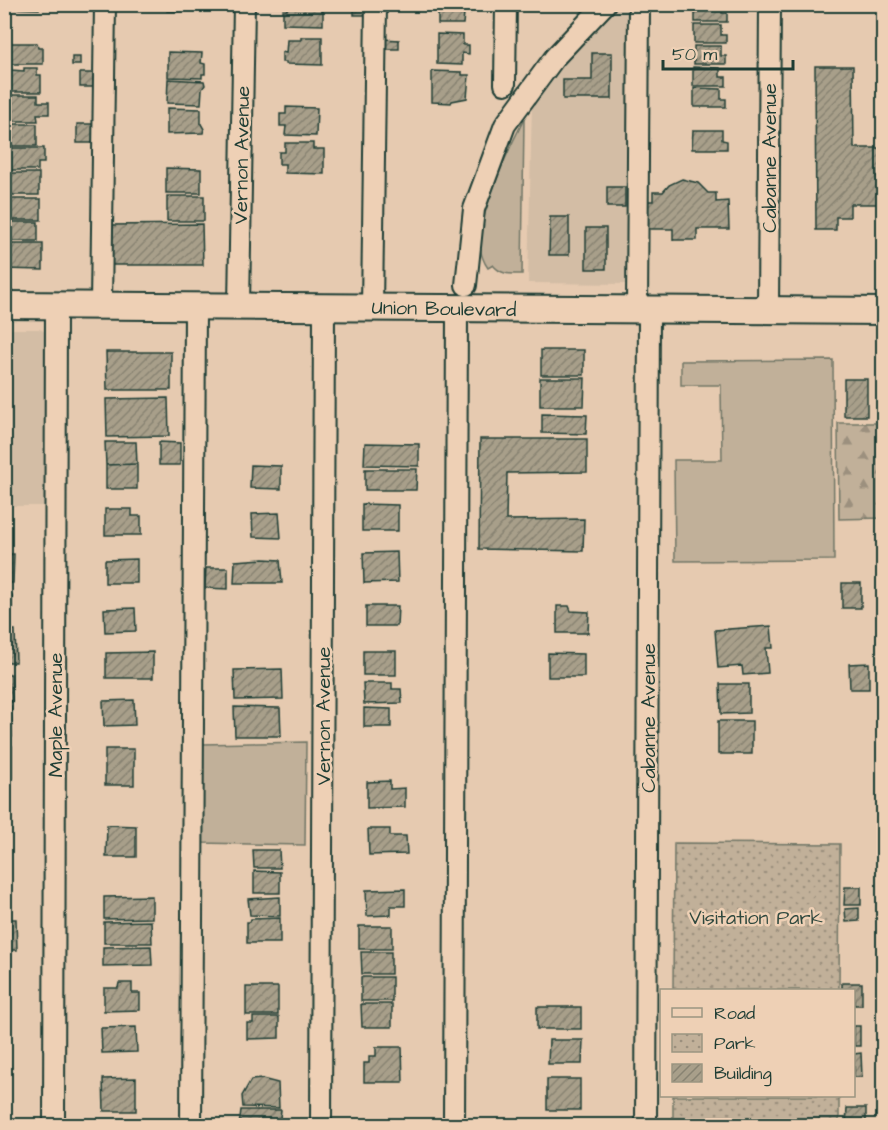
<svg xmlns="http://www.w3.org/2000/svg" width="888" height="1130" font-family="'Architects Daughter',sans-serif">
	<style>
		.built { fill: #d3bda5 }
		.grass { fill: #c1b099; stroke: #707666; stroke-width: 1.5 }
		.forest { fill: url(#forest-firs); stroke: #707666; stroke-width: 1.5 }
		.park { fill: url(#park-dots); stroke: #707666; stroke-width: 1.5 }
		.building { fill: url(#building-hatch); stroke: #1f3d34; stroke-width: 1.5 }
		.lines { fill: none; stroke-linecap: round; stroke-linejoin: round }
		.minor-casing { stroke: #1f3d34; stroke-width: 24 }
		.major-casing { stroke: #1f3d34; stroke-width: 30 }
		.minor { stroke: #eed0b5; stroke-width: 20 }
		.major { stroke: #eed0b5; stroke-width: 26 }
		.labels { text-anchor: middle; stroke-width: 5; stroke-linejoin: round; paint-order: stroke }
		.street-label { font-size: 20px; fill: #1f3d34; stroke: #eed0b5 }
		.park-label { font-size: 20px; fill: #2f483e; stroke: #eed0b5 }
	</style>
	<defs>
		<pattern id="forest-firs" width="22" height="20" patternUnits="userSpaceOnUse" patternTransform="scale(1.5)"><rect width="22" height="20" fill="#c1b099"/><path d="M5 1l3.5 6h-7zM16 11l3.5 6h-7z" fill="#9c907e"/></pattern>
		<pattern id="park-dots" width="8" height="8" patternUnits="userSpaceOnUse" patternTransform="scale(1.5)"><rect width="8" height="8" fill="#c1b099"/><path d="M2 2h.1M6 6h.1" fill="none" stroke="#9c907e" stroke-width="1.8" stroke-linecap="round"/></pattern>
		<pattern id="building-hatch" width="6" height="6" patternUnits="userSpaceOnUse" patternTransform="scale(1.5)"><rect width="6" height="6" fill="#a89f8a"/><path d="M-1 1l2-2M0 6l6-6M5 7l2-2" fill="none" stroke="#888372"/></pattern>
	</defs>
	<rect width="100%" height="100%" fill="#e6cab0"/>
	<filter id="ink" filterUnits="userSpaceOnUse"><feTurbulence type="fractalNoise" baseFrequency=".0167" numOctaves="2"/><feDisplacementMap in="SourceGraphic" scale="12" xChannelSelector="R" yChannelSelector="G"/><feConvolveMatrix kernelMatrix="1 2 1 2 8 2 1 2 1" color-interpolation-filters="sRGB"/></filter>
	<g filter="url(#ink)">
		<!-- built -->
		<path class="built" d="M617 5H632L630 284 528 283 532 101 572 51Z
			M5 329H39L44 331 47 336 45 506H5Z"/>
		<!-- grass -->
		<path class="grass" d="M524 119 522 274C510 274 501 275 493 265L488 268C483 261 481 255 480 247 478 215 509 148 524 119Z
			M833 360 834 560 675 561 674 460H722L721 385H681V361Z
			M306 742 305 845 201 843 203 744Z"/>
		<!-- forest -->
		<path class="forest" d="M838 423H883V518L839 519Z"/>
		<!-- park -->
		<path class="park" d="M674 843 840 844 839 990H673Z
			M673 1096H839V1125H673Z"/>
		<!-- building -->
		<path class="building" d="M4 4H39V9L4 8Z
			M115 4H134V10L115 9Z
			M167 4H207V7L202 6V11H167Z
			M287 4H323V25L283 24V10H287Z
			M354 4H368V15H354Z
			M438 4 470 5V13H464L463 24H438Z
			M695 4H722V13H727V22H695Z
			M694 25H721V35H726V43H694Z
			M437 34 463 35V45H469V54L462 53V65L437 64Z
			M301 37H322V65L286 64V62H282V52L286 53 287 40H301Z
			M383 39 399 40V49H383Z
			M4 43H37L38 48H43V64H4Z
			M694 46H721V56H726V64H694Z
			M168 52 202 53 201 63 205 64V74H202V78L168 77Z
			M592 53H612V99H563V80H592Z
			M72 57H80V65H72Z
			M815 66H853L854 148H884V204H850V217H836V230H816Z
			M693 67 720 68V77H726V86H693Z
			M6 68H11V70L24 71V68H37V75H41V92H4Z
			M432 71 462 72V75H469L467 98 452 101 451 103 432 102Z
			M80 73H96V87H80Z
			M168 79 204 81 205 85 202 89 201 104 167 103Z
			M694 88 721 89V99H726V107H694Z
			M7 95H38V102H49V114H37L38 121H7V116L4 117V97Z
			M286 107 317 108 316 136 285 135 286 126H280V114H286Z
			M167 108 201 109V124L204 129 203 133 167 134Z
			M4 124H37V146H5Z
			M77 124H95V143H77Z
			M693 130H722V140L727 141V149H692Z
			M285 143H313V149H324V174L285 173V164H279V152H285Z
			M4 148H44V163H38V170H6Z
			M166 168 201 169V193H166Z
			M4 173H39V195H4Z
			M682 179 698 183 708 193H716V202L728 201 729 229H697V240H673V229H641V201H653V192H663L669 185Z
			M607 187H625V207H607Z
			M167 196H204V221H167Z
			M4 199H41V220H4Z
			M550 217H569V255H549Z
			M4 222H38V241H4Z
			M202 224 203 265H110V225Z
			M586 228H606V269H586Z
			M4 244H43V270L4 269Z
			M541 350H584V375H541Z
			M106 352H171V390H107Z
			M540 378H585L584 406H540Z
			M844 379H867V416H844Z
			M168 398 169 436 107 437 106 399Z
			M542 414 587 415 586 434 542 433Z
			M480 439H587V472L507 473 506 520 584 519 583 551 479 549Z
			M105 442H136L137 464 106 465Z
			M159 442 180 443V465H159Z
			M365 443 419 444V466L364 465Z
			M137 464V489H106V465Z
			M251 465 281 466V489L250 488Z
			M365 469H417L416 490H365Z
			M362 504 398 505V531H362Z
			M105 509H132V516H141V535H105Z
			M279 513 281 538 253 537 252 514Z
			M397 552 398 582 364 583 363 553Z
			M4 554H14L13 583H4Z
			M137 559V583H105V560Z
			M264 559 280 560 282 583H234L235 561Z
			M206 568H228V589L205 588Z
			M842 583H861V608H842Z
			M4 595H12V624H4Z
			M366 606H398L397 626H366Z
			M557 606H569L571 611 589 612 588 633H557Z
			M135 608 136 631 105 632 104 609Z
			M771 626 773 648H766L768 673 743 675 742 666 718 668 715 630Z
			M4 630H15L16 662H4Z
			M363 651H396V675H363Z
			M153 652V678H106V653Z
			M548 653 584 654V677H548Z
			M869 663V689H850L849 664Z
			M282 669 283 699 235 700 234 670Z
			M4 674H11L12 702H4Z
			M363 683H392V689H401L402 703 364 704Z
			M720 684H749V713L721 714Z
			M134 700 135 725 104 726 103 701Z
			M4 706H11L12 737H4Z
			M234 707 280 708 281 736H235Z
			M364 708 391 709V727H364Z
			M718 721H752V754H718Z
			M4 746H12V778H4Z
			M105 749H134V785H105Z
			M390 781V789L405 788V807L367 808V782Z
			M4 798H11V823H4Z
			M107 825 136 826V857H106Z
			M368 829H390V836H406L407 854 369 855Z
			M253 850H279L280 868H254Z
			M254 871 280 872V893H254Z
			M4 880H9V912H4Z
			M845 887H861V905H844Z
			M405 889V906H391V915L367 916 366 890Z
			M152 896V918L104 919V897Z
			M280 897V916L250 915 248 899Z
			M859 908V921L846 922 845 909Z
			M280 918V943H247V922H250L251 919Z
			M4 919H16L17 950H4Z
			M151 921 152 943H104V922Z
			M359 926H392V949H359Z
			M151 946 152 965 103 966V947Z
			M361 952H391V974H362Z
			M361 977H392V1001H361Z
			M119 983H132V993H140V1010L104 1011V988H118Z
			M842 983H862V1005H854V990H842Z
			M246 987H278V1015H246Z
			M4 998H10L11 1031 4 1032Z
			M361 1004H392V1027H362Z
			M537 1007H581V1029H537Z
			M253 1017H279V1038L247 1039V1023H253Z
			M854 1026H860V1046H854Z
			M136 1027 137 1052 102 1053 101 1028Z
			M549 1040H583L582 1064H548Z
			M376 1047H402L403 1082H364V1063H369V1056H376Z
			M4 1049H9L10 1073H4Z
			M861 1053 862 1077H854V1054Z
			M136 1078V1111H104L103 1079Z
			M262 1079 278 1083 279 1108 243 1107 242 1096 251 1080Z
			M547 1079H580V1110H547Z
			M847 1108H866V1126H846Z
			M241 1110H281L279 1126H239Z
			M132 1123V1126H102V1124Z"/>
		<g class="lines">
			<!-- minor casing -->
			<g class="minor-casing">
				<path id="minor" d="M505 84 506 4
					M466 285 474 209 505 125 555 57 605 4
					M101 305 105 4
					M239 306 244 4
					M372 308 376 4
					M637 310 639 4
					M768 311 770 4
					M54 1126 56 305
					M191 1126 195 307
					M321 1126 324 307
					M454 1126 457 309
					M646 1126 649 310"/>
			</g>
			<!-- major casing -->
			<g class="major-casing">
				<path id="major" d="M4 305 884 311"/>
			</g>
			<!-- minor -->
			<use href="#minor" class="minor"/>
			<!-- major -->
			<use href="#major" class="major"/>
		</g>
	</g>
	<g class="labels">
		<!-- street labels -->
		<g class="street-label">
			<text transform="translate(241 155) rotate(-89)" y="7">Vernon Avenue</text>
			<text transform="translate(769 158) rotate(-90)" y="7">Cabanne Avenue</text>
			<text transform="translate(444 308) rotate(1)" y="7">Union Boulevard</text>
			<text transform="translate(55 715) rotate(-90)" y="7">Maple Avenue</text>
			<text transform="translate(323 716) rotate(-90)" y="7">Vernon Avenue</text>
			<text transform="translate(648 718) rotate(-90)" y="7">Cabanne Avenue</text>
		</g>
		<!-- park labels -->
		<g class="park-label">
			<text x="756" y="924">Visitation Park</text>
		</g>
	</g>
	<!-- margin -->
	<rect width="888" height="1130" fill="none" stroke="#eed0b5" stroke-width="24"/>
	<rect x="12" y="12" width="864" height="1106" fill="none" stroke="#1f3d34" stroke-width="2" filter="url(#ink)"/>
	<!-- legend -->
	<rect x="660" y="989" width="195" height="108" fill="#eed0b5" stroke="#9b9581" stroke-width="1.5"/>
	<rect x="672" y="1008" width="30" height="9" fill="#eed0b5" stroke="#9b9581" stroke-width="1.5"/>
	<text x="714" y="1019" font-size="18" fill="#1f3d34">Road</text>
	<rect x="672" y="1034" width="30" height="18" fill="url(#park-dots)" stroke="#9b9581" stroke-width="1.5"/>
	<text x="714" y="1049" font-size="18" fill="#1f3d34">Park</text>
	<rect x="672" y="1064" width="30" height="18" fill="url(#building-hatch)" stroke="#9b9581" stroke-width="1.5"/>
	<text x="714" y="1079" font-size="18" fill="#1f3d34">Building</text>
	<!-- scale -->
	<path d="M663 60v9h130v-9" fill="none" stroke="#1f3d34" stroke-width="3"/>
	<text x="672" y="60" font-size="18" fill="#1f3d34" stroke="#eed0b5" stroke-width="4.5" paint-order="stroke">50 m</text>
</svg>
